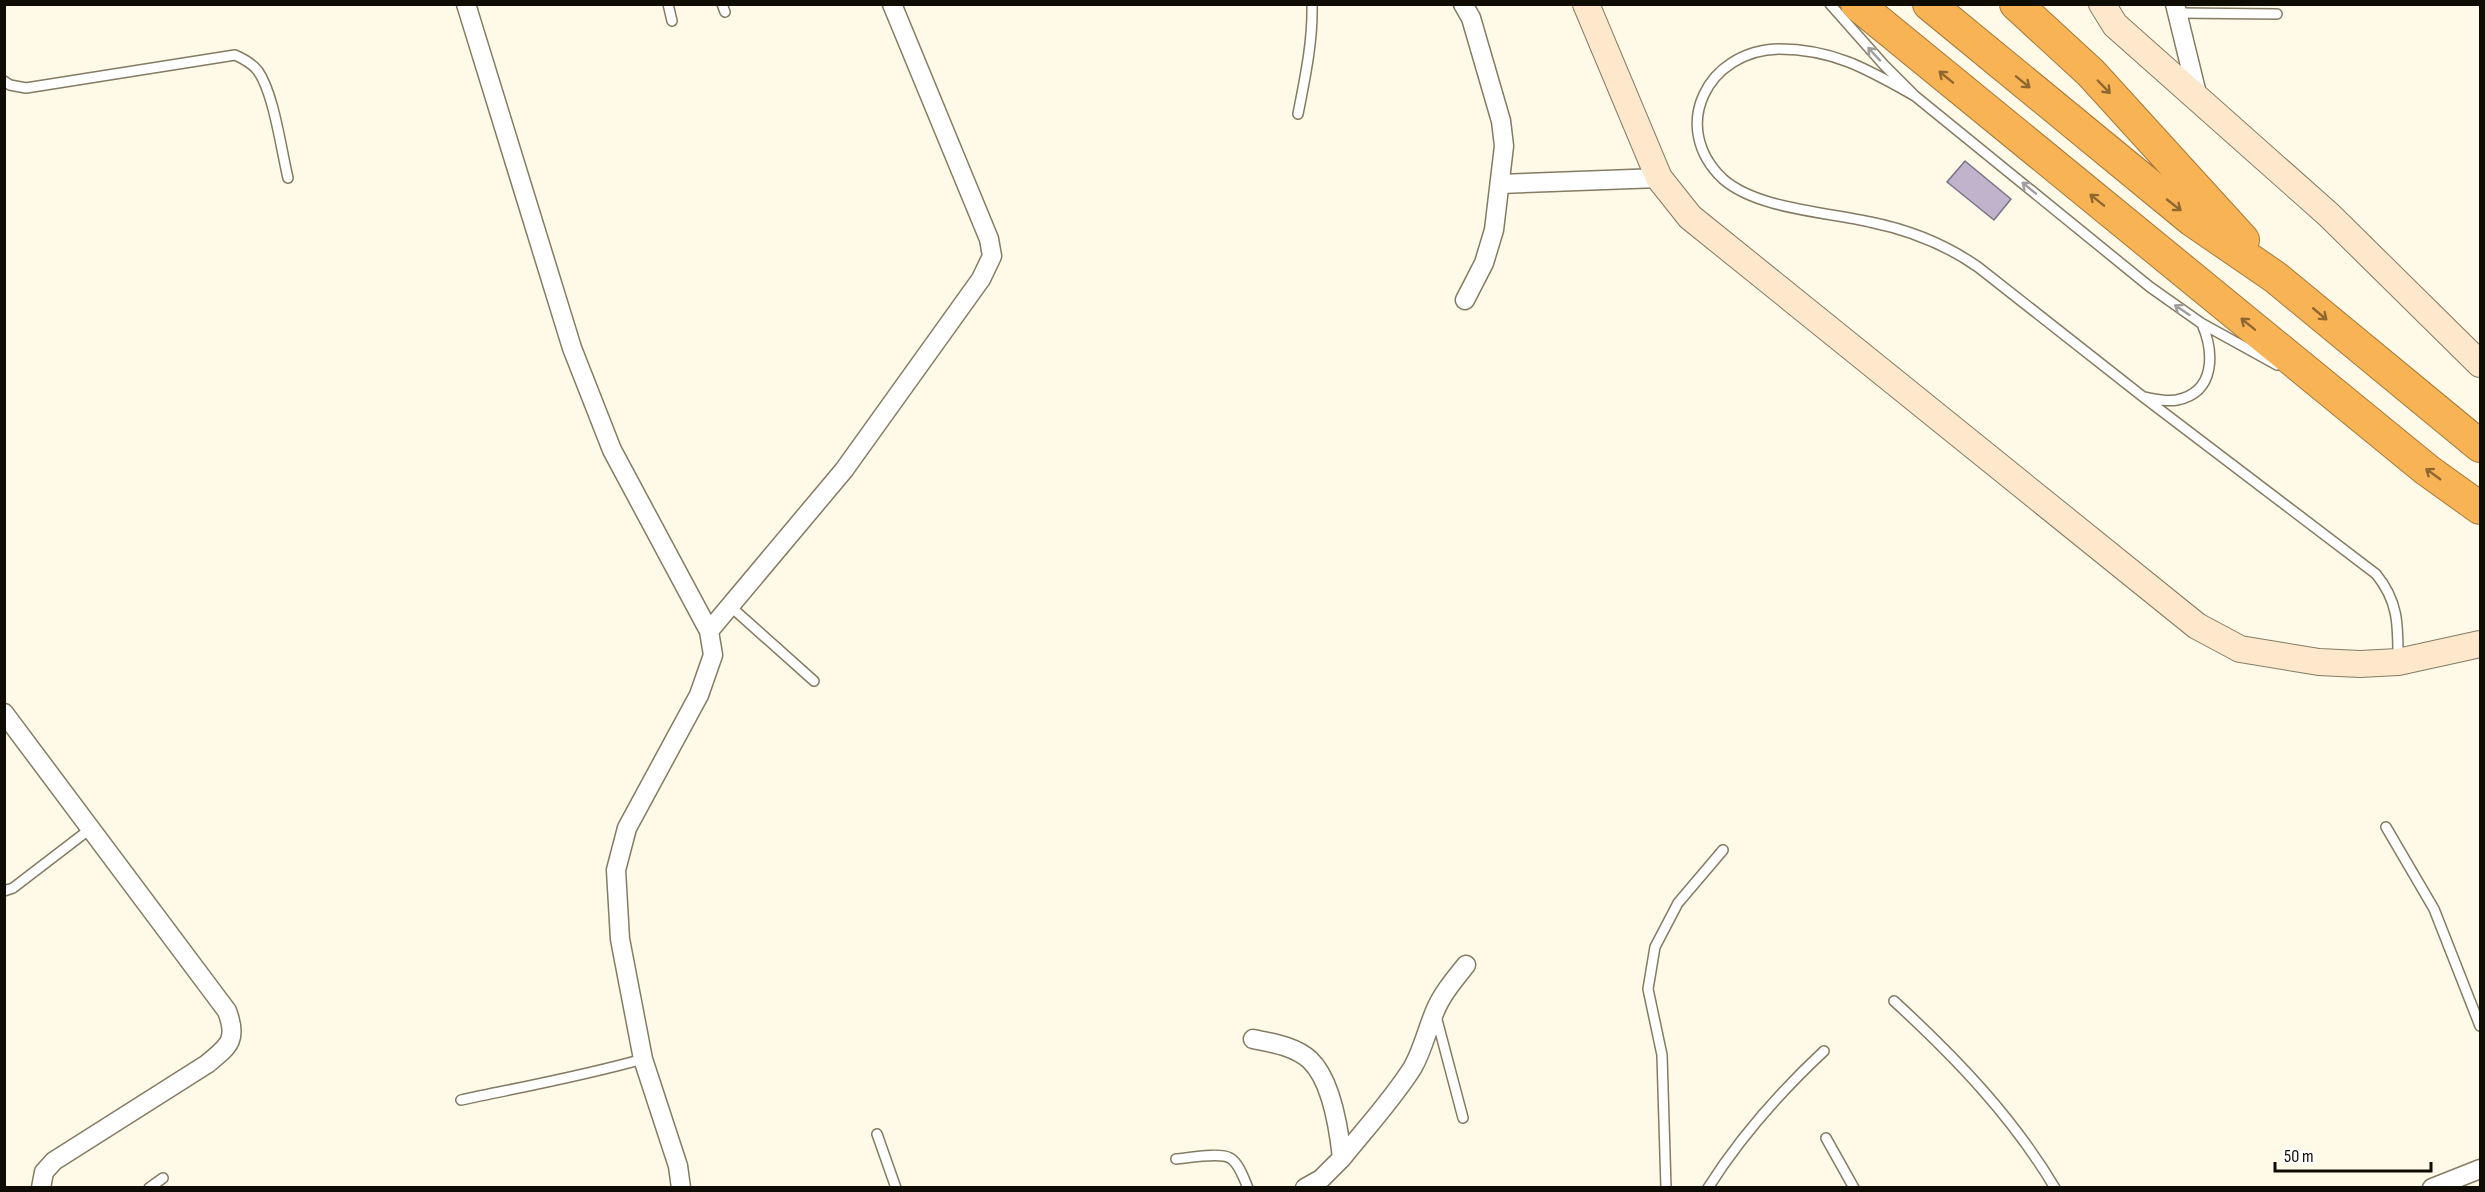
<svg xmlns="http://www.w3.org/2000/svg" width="2485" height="1192" font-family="'Sofia Sans Condensed',sans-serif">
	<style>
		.building { fill: #c1b3cc; stroke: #7d7087; stroke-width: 1.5 }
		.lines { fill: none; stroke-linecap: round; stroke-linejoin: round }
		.service-casing { stroke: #847b62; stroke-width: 12 }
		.minor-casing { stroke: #847b62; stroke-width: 21 }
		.secondary-casing { stroke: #847b62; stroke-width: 28 }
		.motorway-casing { stroke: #a67939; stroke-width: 34 }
		.service { stroke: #fff; stroke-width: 9 }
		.minor { stroke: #fff; stroke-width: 18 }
		.secondary { stroke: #fde8cc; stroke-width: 26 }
		.motorway { stroke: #f8b355; stroke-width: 32 }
		.oneway { stroke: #9f9e9b }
		.oneway2 { stroke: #8f6831 }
	</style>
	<rect width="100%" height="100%" fill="#fff9e8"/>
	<!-- building -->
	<path class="building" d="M1965 161 2011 199 1994 220 1947 182Z"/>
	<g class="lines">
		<!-- service casing -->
		<g class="service-casing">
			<path id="service" d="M668 4 672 21
				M722 4 725 12
				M1830 4 1884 65 1915 96 2150 287 2201 323 2277 365
				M2177 13 2277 14
				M4 81 10 85 26 88 235 55C244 59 252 63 258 71 274 94 281 149 288 178
				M1915 96C1869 70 1834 49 1779 49 1708 50 1668 127 1723 179 1757 209 1827 212 1870 222 1910 230 1945 244 1978 267L2142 396 2376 574C2399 602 2398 626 2398 661
				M1298 114C1305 78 1313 41 1312 4
				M2144 397C2155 399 2166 402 2177 400 2216 392 2214 352 2202 324
				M730 606 814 681
				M2386 827 2434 909 2480 1026
				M4 891 13 888 90 829
				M1894 1001C1955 1057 2012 1116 2055 1188
				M1436 1016 1463 1118
				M461 1100C522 1087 583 1076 643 1059
				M877 1134 896 1188
				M1826 1138 1854 1188
				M1176 1159C1188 1158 1220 1152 1230 1158 1239 1163 1244 1179 1248 1188
				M149 1188 163 1178
				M1666 1188 1662 1055 1648 989 1655 947 1678 903 1723 850
				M1708 1188C1741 1136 1779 1093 1824 1051"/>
		</g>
		<!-- minor casing -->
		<g class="minor-casing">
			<path id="minor" d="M466 4 572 348 612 450 709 631 713 655 699 695 627 828 616 870 620 939 643 1059 678 1166 681 1188
				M1463 4 1471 18 1501 121 1504 146 1494 230 1484 263 1465 300
				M2175 4 2198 98
				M1500 184 1659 178
				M709 631 844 470 981 279 992 256 989 239 892 4
				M4 713 227 1011C238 1040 229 1046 207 1064L54 1161 44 1172 41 1188
				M1253 1039C1272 1043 1295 1046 1310 1060 1332 1081 1339 1130 1342 1158L1321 1179 1305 1188
				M1342 1158C1366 1128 1393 1099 1413 1067 1423 1049 1427 1030 1435 1011 1442 994 1454 980 1466 965
				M2432 1188 2480 1169"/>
		</g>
		<!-- secondary casing -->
		<g class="secondary-casing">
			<path id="secondary" d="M1586 4 1659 178 1690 217 2197 626 2240 649 2319 662 2360 664 2398 662 2480 644
				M2102 4 2115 25 2329 215 2480 364"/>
		</g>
		<!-- motorway casing -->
		<g class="motorway-casing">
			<path id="motorway" d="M1857 4 2427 470 2480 508
				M1929 4 2192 220 2275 277 2480 446
				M2016 4 2091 73 2243 240"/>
		</g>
		<!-- service -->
		<use href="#service" class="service"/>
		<!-- minor -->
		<use href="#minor" class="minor"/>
		<!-- secondary -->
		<use href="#secondary" class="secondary"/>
		<!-- motorway -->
		<use href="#motorway" class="motorway"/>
	</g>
	<!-- one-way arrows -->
	<defs><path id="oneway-shaft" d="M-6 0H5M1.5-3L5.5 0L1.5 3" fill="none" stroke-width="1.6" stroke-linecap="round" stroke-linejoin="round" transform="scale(1.5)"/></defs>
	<g class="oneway">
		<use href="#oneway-shaft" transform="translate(1874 54) rotate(-133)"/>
		<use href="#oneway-shaft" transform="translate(2029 188) rotate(-141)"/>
		<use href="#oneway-shaft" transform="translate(2182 310) rotate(-146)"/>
	</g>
	<g class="oneway2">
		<use href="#oneway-shaft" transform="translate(1946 77) rotate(-141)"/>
		<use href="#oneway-shaft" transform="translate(2023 82) rotate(39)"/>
		<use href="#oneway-shaft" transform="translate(2104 87) rotate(46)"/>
		<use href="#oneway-shaft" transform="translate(2097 200) rotate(-141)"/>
		<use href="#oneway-shaft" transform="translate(2174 205) rotate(38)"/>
		<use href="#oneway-shaft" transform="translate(2320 314) rotate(40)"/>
		<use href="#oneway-shaft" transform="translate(2248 324) rotate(-141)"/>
		<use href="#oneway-shaft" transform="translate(2433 474) rotate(-144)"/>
	</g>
	<!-- border -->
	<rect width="2485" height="1192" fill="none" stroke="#0f0c04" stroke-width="12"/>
	<!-- scale -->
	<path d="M2275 1162v9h156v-9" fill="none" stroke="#0f0c04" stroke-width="3"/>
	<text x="2284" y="1162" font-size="18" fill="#0f0c04" stroke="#ffffff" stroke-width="4.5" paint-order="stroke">50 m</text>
</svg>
